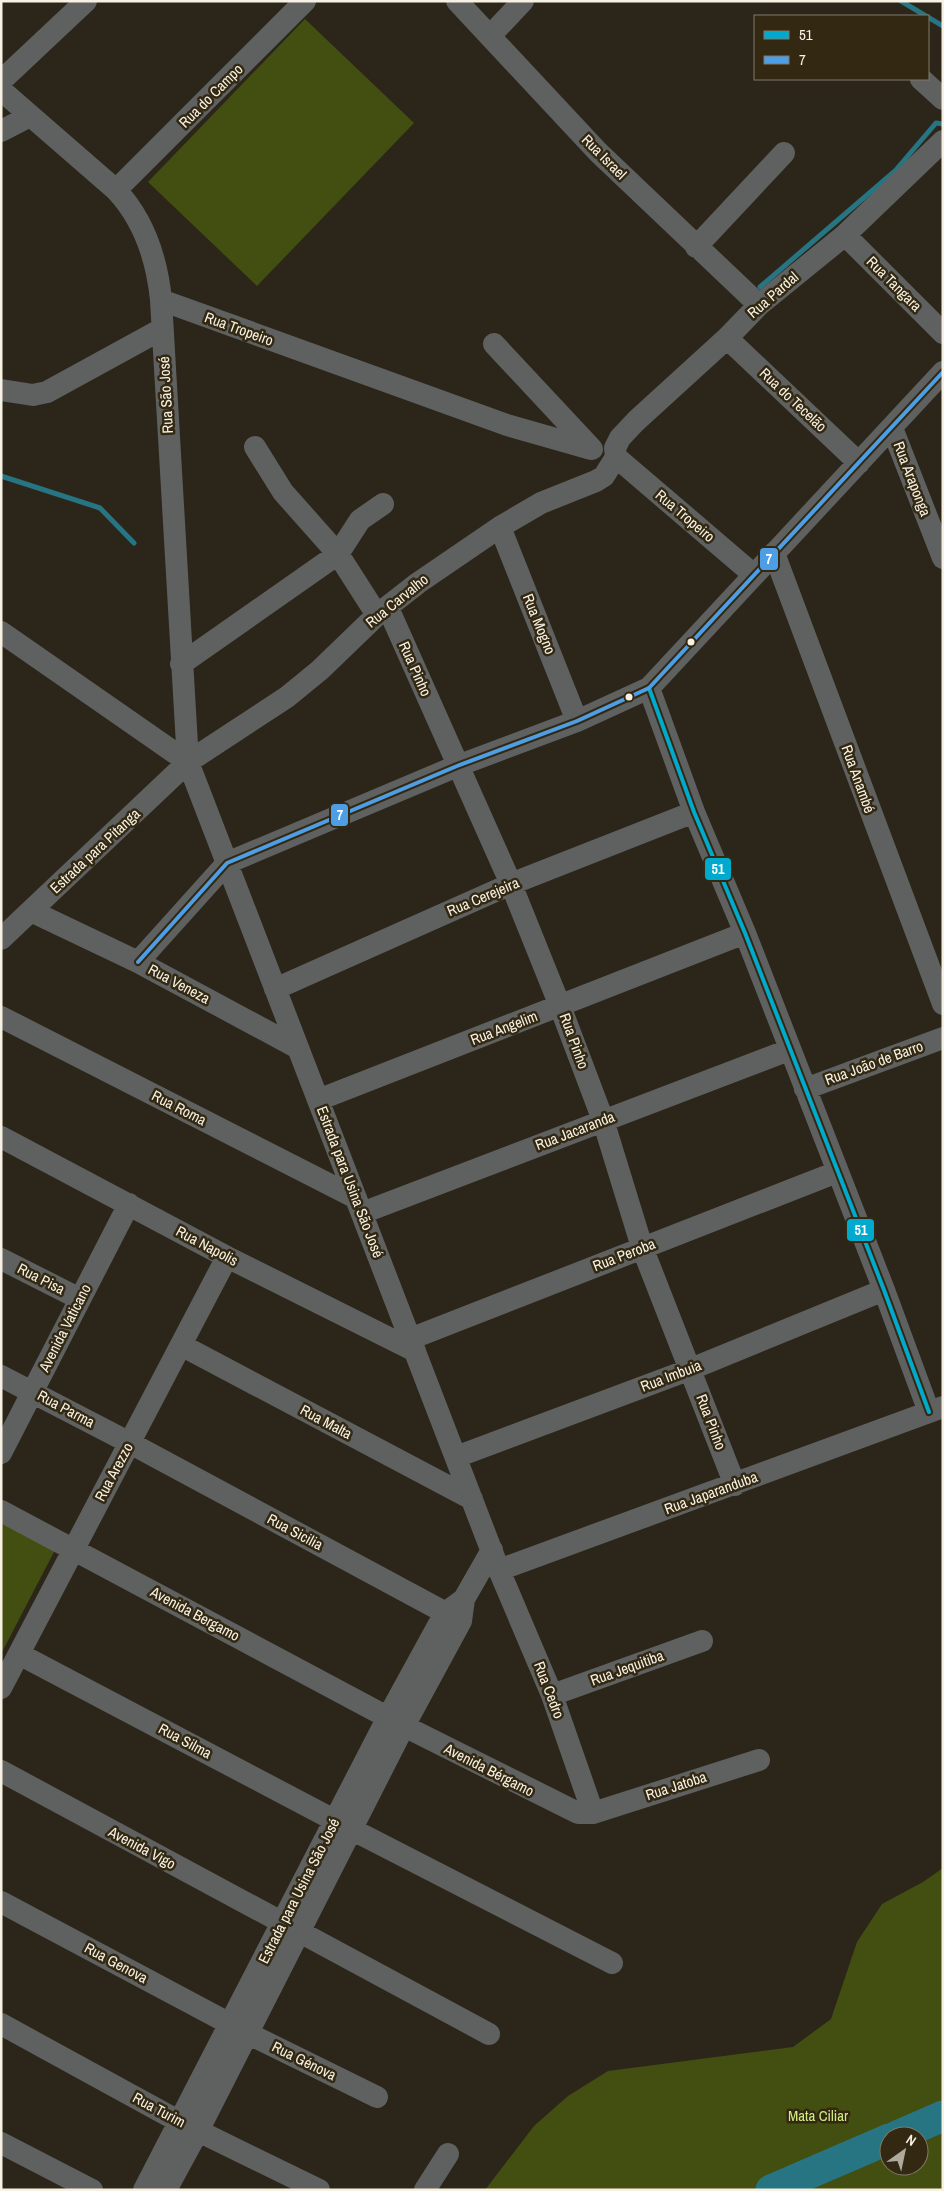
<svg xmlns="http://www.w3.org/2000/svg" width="944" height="2191" font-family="'Archivo Narrow',sans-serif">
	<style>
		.green { fill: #424f11; fill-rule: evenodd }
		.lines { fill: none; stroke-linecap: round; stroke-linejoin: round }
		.stream { stroke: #277483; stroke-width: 5 }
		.river { stroke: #277483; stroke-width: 31 }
		.minor { stroke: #5f6161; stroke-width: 22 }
		.bus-1-casing { stroke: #332913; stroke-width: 8 }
		.bus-2-casing { stroke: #332913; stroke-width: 8 }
		.bus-1 { stroke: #00a9ce; stroke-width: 4 }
		.bus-2 { stroke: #4d9ee5; stroke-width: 4 }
		.bus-dot { fill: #f7f1e3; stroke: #332913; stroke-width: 2 }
		.labels { text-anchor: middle; stroke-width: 5; stroke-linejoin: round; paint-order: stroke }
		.street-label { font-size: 15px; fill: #f7f1e3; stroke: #332913 }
		.park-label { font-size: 15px; fill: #d0eb82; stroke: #332913 }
		.line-badge { stroke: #332913; stroke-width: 2 }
		.badge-label { font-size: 14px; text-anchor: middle; font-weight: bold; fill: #fff }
	</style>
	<rect width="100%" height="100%" fill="#2c261a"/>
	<!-- green -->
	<path class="green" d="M305 19 414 123 257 286 148 182Z
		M1 1522 55 1550 1 1654Z
		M943 1868V2190H485L534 2126 568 2096 608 2071 793 2047 831 2019 857 1942 882 1904 923 1882ZM889 2136H919V2166H889Z"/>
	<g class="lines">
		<!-- stream -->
		<path class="stream" d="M901 1 943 26
			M760 287 895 171 936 123 943 124
			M1 476 100 508 134 543"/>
		<!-- river -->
		<path class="river" d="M897 2136 943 2116
			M771 2190 889 2139"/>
		<!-- minor -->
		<path class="minor" d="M457 1 598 152 759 305
			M490 36 523 1
			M921 79 943 99
			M1 81 86 1
			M1 90 116 190C144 220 157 260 161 300L188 762 499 1570 943 1407
			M1 131 30 116
			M116 190 305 1
			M845 235 943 333
			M696 247 784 153
			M161 300 507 425 591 449
			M727 338 859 463
			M494 344 592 449
			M1 390 33 395 47 392 162 329
			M892 428 943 558
			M255 447 283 492 338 554 360 520 383 504
			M616 457 615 448 620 438 636 421 727 338 759 305 845 235 943 141
			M616 457 754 575
			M500 527 577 721
			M774 553 943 1004
			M388 608 511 884 560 1006 603 1120 642 1247 735 1485
			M1 632 188 762
			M181 664 338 554 377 615
			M649 688 694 812 745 933 884 1290 929 1412
			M31 911 138 962 298 1048
			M1 939 188 762 287 697 320 670 377 615 418 583 500 527 541 503 596 481 604 476 616 457
			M138 962 227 863 457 766 577 721 649 688 943 372
			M275 989 511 884 694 812
			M1 1017 356 1198
			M805 1089 943 1038
			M318 1100 745 933
			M1 1137 227 1257 415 1351
			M362 1213 789 1050
			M1 1259 80 1299
			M410 1339 837 1172
			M181 1345 472 1499
			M1 1376 130 1443 457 1619
			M1 1453 129 1204
			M456 1457 691 1369 884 1290
			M1 1511 404 1726 578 1813H593L759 1760
			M499 1570 552 1695 593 1813
			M19 1654 351 1829 612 1963
			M1 1688 227 1257
			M552 1695 702 1641
			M1 1771 489 2034
			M1 1902 247 2033 377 2097
			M1 2024 180 2122 319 2190
			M1 2143 92 2190
			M144 2190 388 1717 445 1613 464 1599
			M166 2190 198 2131 404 1726 461 1621 464 1599 492 1550
			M425 2190 448 2154"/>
		<!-- bus-1 casing -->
		<g class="bus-1-casing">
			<path id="bus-1" d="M649 688 694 812 745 933 884 1290 929 1412"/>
		</g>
		<!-- bus-2 casing -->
		<g class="bus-2-casing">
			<path id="bus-2" d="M138 962 227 863 457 766 577 721 649 688 943 372"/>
		</g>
		<!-- bus-1 -->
		<use href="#bus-1" class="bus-1"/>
		<!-- bus-2 -->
		<use href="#bus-2" class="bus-2"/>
	</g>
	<!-- markers -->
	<g class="bus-dot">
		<circle cx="691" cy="642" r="4.5"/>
		<circle cx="629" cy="697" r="4.5"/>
	</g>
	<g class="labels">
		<!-- street labels -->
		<g class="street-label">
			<text transform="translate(211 96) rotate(-45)" y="5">Rua do Campo</text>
			<text transform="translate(604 157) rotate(45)" y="5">Rua Israel</text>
			<text transform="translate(894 284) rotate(45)" y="5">Rua Tangara</text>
			<text transform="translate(773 295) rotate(-41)" y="5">Rua Pardal</text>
			<text transform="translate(239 329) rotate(20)" y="5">Rua Tropeiro</text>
			<text transform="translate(166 395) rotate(-93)" y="5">Rua São José</text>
			<text transform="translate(793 400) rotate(43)" y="5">Rua do Tecelão</text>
			<text transform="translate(912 479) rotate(69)" y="5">Rua Araponga</text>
			<text transform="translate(685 516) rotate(40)" y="5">Rua Tropeiro</text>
			<text transform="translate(397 601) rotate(-39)" y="5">Rua Carvalho</text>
			<text transform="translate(539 624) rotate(68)" y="5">Rua Mogno</text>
			<text transform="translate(415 669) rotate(66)" y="5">Rua Pinho</text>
			<text transform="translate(858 779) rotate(70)" y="5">Rua Anambé</text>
			<text transform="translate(95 851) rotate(-43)" y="5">Estrada para Pitanga</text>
			<text transform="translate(483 897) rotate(-23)" y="5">Rua Cerejeira</text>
			<text transform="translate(179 984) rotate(28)" y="5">Rua Veneza</text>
			<text transform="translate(504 1028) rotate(-21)" y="5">Rua Angelim</text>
			<text transform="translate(574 1041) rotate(70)" y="5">Rua Pinho</text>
			<text transform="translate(874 1063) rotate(-20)" y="5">Rua João de Barro</text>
			<text transform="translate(179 1108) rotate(27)" y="5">Rua Roma</text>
			<text transform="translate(575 1131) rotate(-21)" y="5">Rua Jacaranda</text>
			<text transform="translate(350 1182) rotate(69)" y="5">Estrada para Usina São José</text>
			<text transform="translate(207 1246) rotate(28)" y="5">Rua Napolis</text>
			<text transform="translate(624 1255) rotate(-21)" y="5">Rua Peroba</text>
			<text transform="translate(41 1279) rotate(27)" y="5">Rua Pisa</text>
			<text transform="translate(65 1328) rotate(-63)" y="5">Avenida Vaticano</text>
			<text transform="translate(671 1376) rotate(-21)" y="5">Rua Imbuia</text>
			<text transform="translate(66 1409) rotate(28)" y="5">Rua Parma</text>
			<text transform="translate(326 1422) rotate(28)" y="5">Rua Malta</text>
			<text transform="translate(711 1422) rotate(69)" y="5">Rua Pinho</text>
			<text transform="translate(114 1472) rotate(-62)" y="5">Rua Arezzo</text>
			<text transform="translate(711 1493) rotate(-20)" y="5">Rua Japaranduba</text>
			<text transform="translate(295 1532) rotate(28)" y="5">Rua Sicilia</text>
			<text transform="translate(195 1614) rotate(28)" y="5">Avenida Bergamo</text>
			<text transform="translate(627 1668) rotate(-20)" y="5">Rua Jequitiba</text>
			<text transform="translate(549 1690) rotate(69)" y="5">Rua Cedro</text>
			<text transform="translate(185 1741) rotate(28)" y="5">Rua Silma</text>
			<text transform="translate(489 1770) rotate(27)" y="5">Avenida Bérgamo</text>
			<text transform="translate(676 1786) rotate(-18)" y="5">Rua Jatoba</text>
			<text transform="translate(142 1848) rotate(28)" y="5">Avenida Vigo</text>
			<text transform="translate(299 1891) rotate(-63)" y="5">Estrada para Usina São José</text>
			<text transform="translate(116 1963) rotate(28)" y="5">Rua Genova</text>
			<text transform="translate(304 2061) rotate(26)" y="5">Rua Génova</text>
			<text transform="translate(159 2110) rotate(28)" y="5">Rua Turim</text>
		</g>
		<!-- park labels -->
		<g class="park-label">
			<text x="818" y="2121">Mata Ciliar</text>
		</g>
	</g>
	<g class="line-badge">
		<rect x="759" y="547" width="20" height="24" rx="5" fill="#4d9ee5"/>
		<rect x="330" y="803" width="19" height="24" rx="5" fill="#4d9ee5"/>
		<rect x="704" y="857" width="28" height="24" rx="5" fill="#00a9ce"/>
		<rect x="846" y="1218" width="29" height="24" rx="5" fill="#00a9ce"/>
	</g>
	<g class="badge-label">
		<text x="769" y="564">7</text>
		<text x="340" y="820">7</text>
		<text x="718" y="874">51</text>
		<text x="861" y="1235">51</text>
	</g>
	<!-- border -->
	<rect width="944" height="2191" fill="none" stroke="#f7f1e3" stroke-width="5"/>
	<!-- legend -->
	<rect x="754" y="15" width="175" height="65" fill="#332913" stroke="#817966"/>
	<rect x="764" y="31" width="25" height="8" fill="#00a9ce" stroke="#817966"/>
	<text x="799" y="40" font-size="15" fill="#f7f1e3">51</text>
	<rect x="764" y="56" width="25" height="8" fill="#4d9ee5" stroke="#817966"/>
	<text x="799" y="65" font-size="15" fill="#f7f1e3">7</text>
	<!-- north arrow -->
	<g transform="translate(904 2151) rotate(33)"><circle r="24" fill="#332913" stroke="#817966"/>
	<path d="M0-4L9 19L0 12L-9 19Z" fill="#b0aa9d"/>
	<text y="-8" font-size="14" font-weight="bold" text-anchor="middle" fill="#f7f1e3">N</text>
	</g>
</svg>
